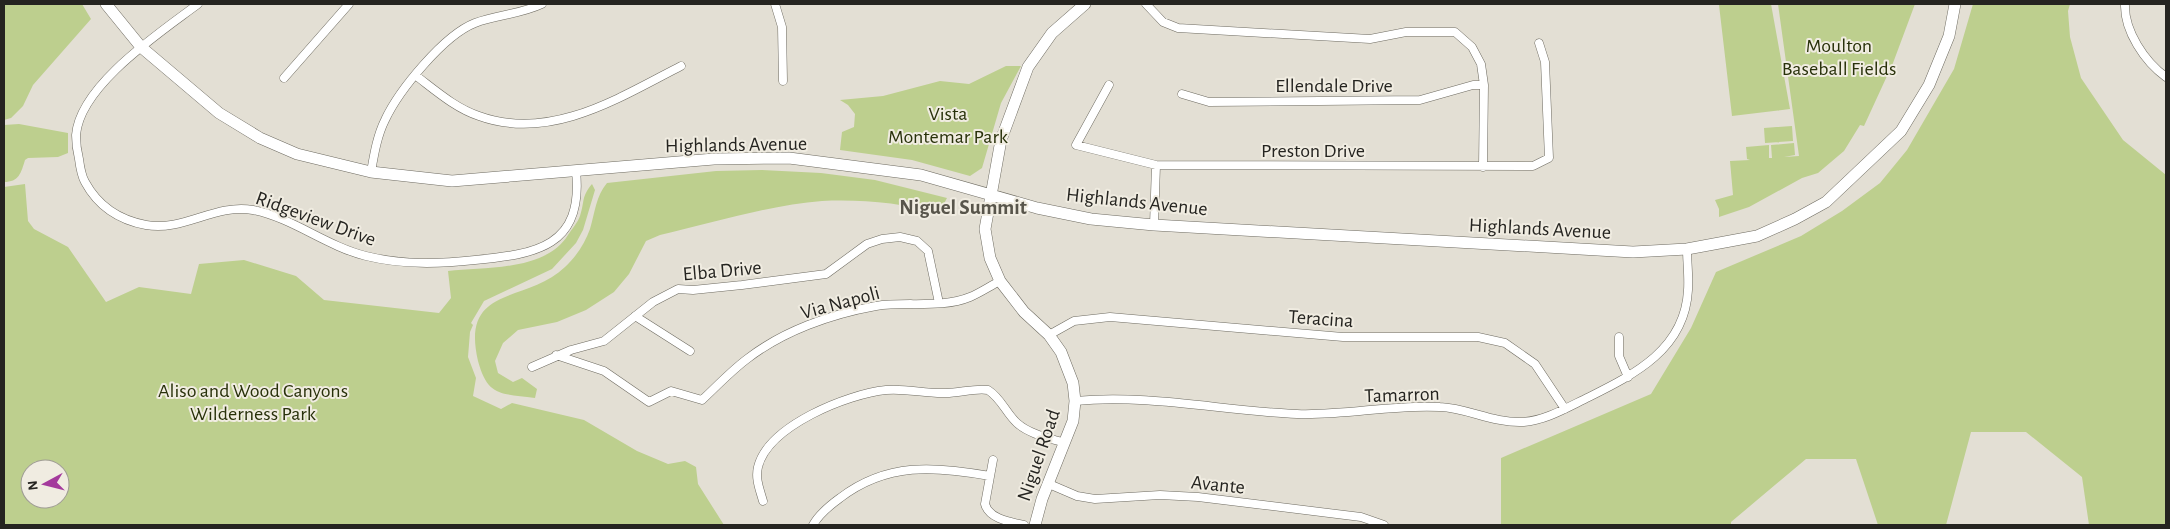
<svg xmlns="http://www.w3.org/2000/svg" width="2170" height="529" font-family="'Alegreya Sans',sans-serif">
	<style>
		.green { fill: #bdcf8e; fill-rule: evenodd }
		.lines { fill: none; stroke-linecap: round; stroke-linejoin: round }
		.street-casing { stroke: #6e6b61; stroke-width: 9 }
		.secondary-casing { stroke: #6e6b61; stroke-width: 12 }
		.street { stroke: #fff; stroke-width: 8 }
		.secondary { stroke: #fff; stroke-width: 11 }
		.labels { text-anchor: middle; stroke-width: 4; stroke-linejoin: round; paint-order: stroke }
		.park-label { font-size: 20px; fill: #28310a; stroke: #f0ece1 }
		.street-label { font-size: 20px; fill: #252420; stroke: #f0ece1 }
		.neighbourhood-label { font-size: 21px; font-weight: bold; fill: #58554b; stroke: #f0ece1 }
	</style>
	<rect width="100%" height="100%" fill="#e3dfd4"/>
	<!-- green -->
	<path class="green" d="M4 4H82L91 19 33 85 23 106 11 118 4 120Z
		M1771 4 1790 109 1732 116 1719 5Z
		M1778 4H1915L1893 63 1864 126 1860 125 1844 151 1818 173 1802 178 1749 207 1719 217V209L1715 200 1733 195 1730 161 1750 160 1747 159 1746 147 1769 145V158H1772L1771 145 1794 143 1795 155 1784 157 1799 156Z
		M1973 4H2070L2068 11 2070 37 2081 78 2123 140 2166 175V525H2089L2082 477 2026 432H1971L1946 525H1878L1856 459H1806L1731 522V525H1501V458L1651 394 1691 328 1716 272 1801 236 1842 211 1880 183 1907 150 1954 69Z
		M1006 66H1021L1001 103 982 168 970 176 912 160 840 150 842 132 854 127 855 114 848 105 840 100 883 96 940 81 969 84Z
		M19 124 68 133V153L58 157 28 158 25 160C21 173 19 182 4 182V125Z
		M1792 126 1793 141 1765 143 1764 128Z
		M762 170 821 173 875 180 947 198 939 213C902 203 860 199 822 201 770 205 712 223 660 235L646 241 629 274 614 292 586 310 557 322 518 330 503 343 495 361 498 373 513 382 522 378 537 389 535 398C502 393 488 398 478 361 460 284 527 304 565 267 576 257 585 243 590 229 595 212 596 196 607 183L716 171Z
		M25 184 28 221 34 229 68 247 106 302 139 287 191 294 199 264 244 260 296 276 324 300 439 313 451 298 448 271C485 267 546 271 568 235 572 229 578 222 580 216 585 201 581 197 592 184L595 190 583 230 576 243 552 269 484 301 471 323 473 325 470 332 468 357 476 378 473 396 501 409 512 403 584 420 637 451 668 464 685 461 696 467 698 484 724 525H4V187ZM30 469H60V499H30Z"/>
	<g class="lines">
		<!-- street casing -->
		<g class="street-casing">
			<path id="street" d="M198 4C161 32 80 85 76 135 76 143 77 151 79 159 80 167 81 175 85 182 98 206 119 220 146 225 183 232 216 203 253 210 293 218 326 246 366 256 403 265 438 264 475 260 536 254 584 247 576 171
				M775 4 782 27 783 81
				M1146 4 1163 22 1178 28 1370 39 1406 32H1455L1472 47 1481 64 1484 85 1483 167
				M2125 4C2124 31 2145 62 2166 77
				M415 75C435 90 455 108 479 116 550 142 619 98 681 66
				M284 78 349 4
				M1109 85 1076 145 1156 165 1533 166 1549 158 1545 62 1539 43
				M1182 94 1209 102 1420 100 1473 85H1484
				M371 172C374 155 377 136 385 120 399 90 444 35 475 23 497 15 521 14 542 4
				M1154 225 1156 165
				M635 316 690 351
				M1049 335 1074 321 1110 317 1343 337H1478L1505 343 1535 364 1565 409
				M1619 337V356L1628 377
				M556 355 604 371 649 402 671 391 702 400C717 386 731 371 747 359 783 331 831 314 876 306 906 301 941 309 970 297 980 293 990 286 1000 281
				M532 367 571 350 604 341 653 302 678 289 693 290 742 285 826 274 867 244 882 239 900 237 917 241 928 251 939 303
				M1075 401C1150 394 1223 411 1297 414 1345 416 1393 404 1440 407 1467 408 1493 423 1522 422 1545 421 1568 407 1589 397 1635 374 1685 349 1688 290 1689 277 1687 262 1687 249
				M993 460 985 504C989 519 1010 522 1024 525
				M1049 484 1077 496 1095 499 1160 495 1198 497 1361 517 1384 525
				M763 501C760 490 755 479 758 467 768 426 847 394 886 390 906 388 926 394 946 393 960 393 974 388 988 390 1001 398 1006 413 1017 423 1029 434 1049 438 1065 443
				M813 525C819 514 829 506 840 498 887 462 935 466 990 476"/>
		</g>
		<!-- secondary casing -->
		<g class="secondary-casing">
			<path id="secondary" d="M106 4 141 47 219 113 260 138 297 154 371 172 452 181 714 159 789 158 921 175 1037 208 1091 219 1154 225 1633 252 1687 249 1757 236 1795 219 1826 202 1901 131 1929 85 1949 36 1955 4
				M1035 525 1042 499 1073 421 1075 401 1073 383 1061 352 1049 335 1024 312 1000 281 990 258 985 229 1001 140 1028 67 1052 33 1085 4"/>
		</g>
		<!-- street -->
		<use href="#street" class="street"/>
		<!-- secondary -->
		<use href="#secondary" class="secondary"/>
	</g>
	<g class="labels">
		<!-- park labels -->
		<g class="park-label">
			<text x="1839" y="52">Moulton<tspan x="1839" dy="23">Baseball Fields</tspan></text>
			<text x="948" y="120">Vista<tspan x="948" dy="23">Montemar Park</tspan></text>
			<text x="253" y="397">Aliso and Wood Canyons<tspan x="253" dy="23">Wilderness Park</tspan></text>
		</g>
		<!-- street labels -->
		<g class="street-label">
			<text x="1334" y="92">Ellendale Drive</text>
			<text transform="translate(736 144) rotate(-1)" y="7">Highlands Avenue</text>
			<text x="1313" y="157">Preston Drive</text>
			<text transform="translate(1137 201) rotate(6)" y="7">Highlands Avenue</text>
			<text transform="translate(316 218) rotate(20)" y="7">Ridgeview Drive</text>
			<text transform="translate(1540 228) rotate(3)" y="7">Highlands Avenue</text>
			<text transform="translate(722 270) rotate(-5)" y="7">Elba Drive</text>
			<text transform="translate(840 302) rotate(-15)" y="7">Via Napoli</text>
			<text transform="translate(1321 318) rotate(4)" y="7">Teracina</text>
			<text transform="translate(1402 394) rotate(-2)" y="7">Tamarron</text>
			<text transform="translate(1038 455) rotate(-71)" y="7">Niguel Road</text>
			<text transform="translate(1218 484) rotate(6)" y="7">Avante</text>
		</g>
		<!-- neighbourhood labels -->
		<g class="neighbourhood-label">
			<text x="963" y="214">Niguel Summit</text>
		</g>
	</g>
	<!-- border -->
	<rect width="2170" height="529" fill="none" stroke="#252420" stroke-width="10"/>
	<!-- north arrow -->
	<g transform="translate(45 484) rotate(263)"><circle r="24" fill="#f0ece1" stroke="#9f9c94"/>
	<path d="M0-4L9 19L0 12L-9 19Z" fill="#a43a9c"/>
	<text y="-8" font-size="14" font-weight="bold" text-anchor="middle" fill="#252420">N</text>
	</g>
</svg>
